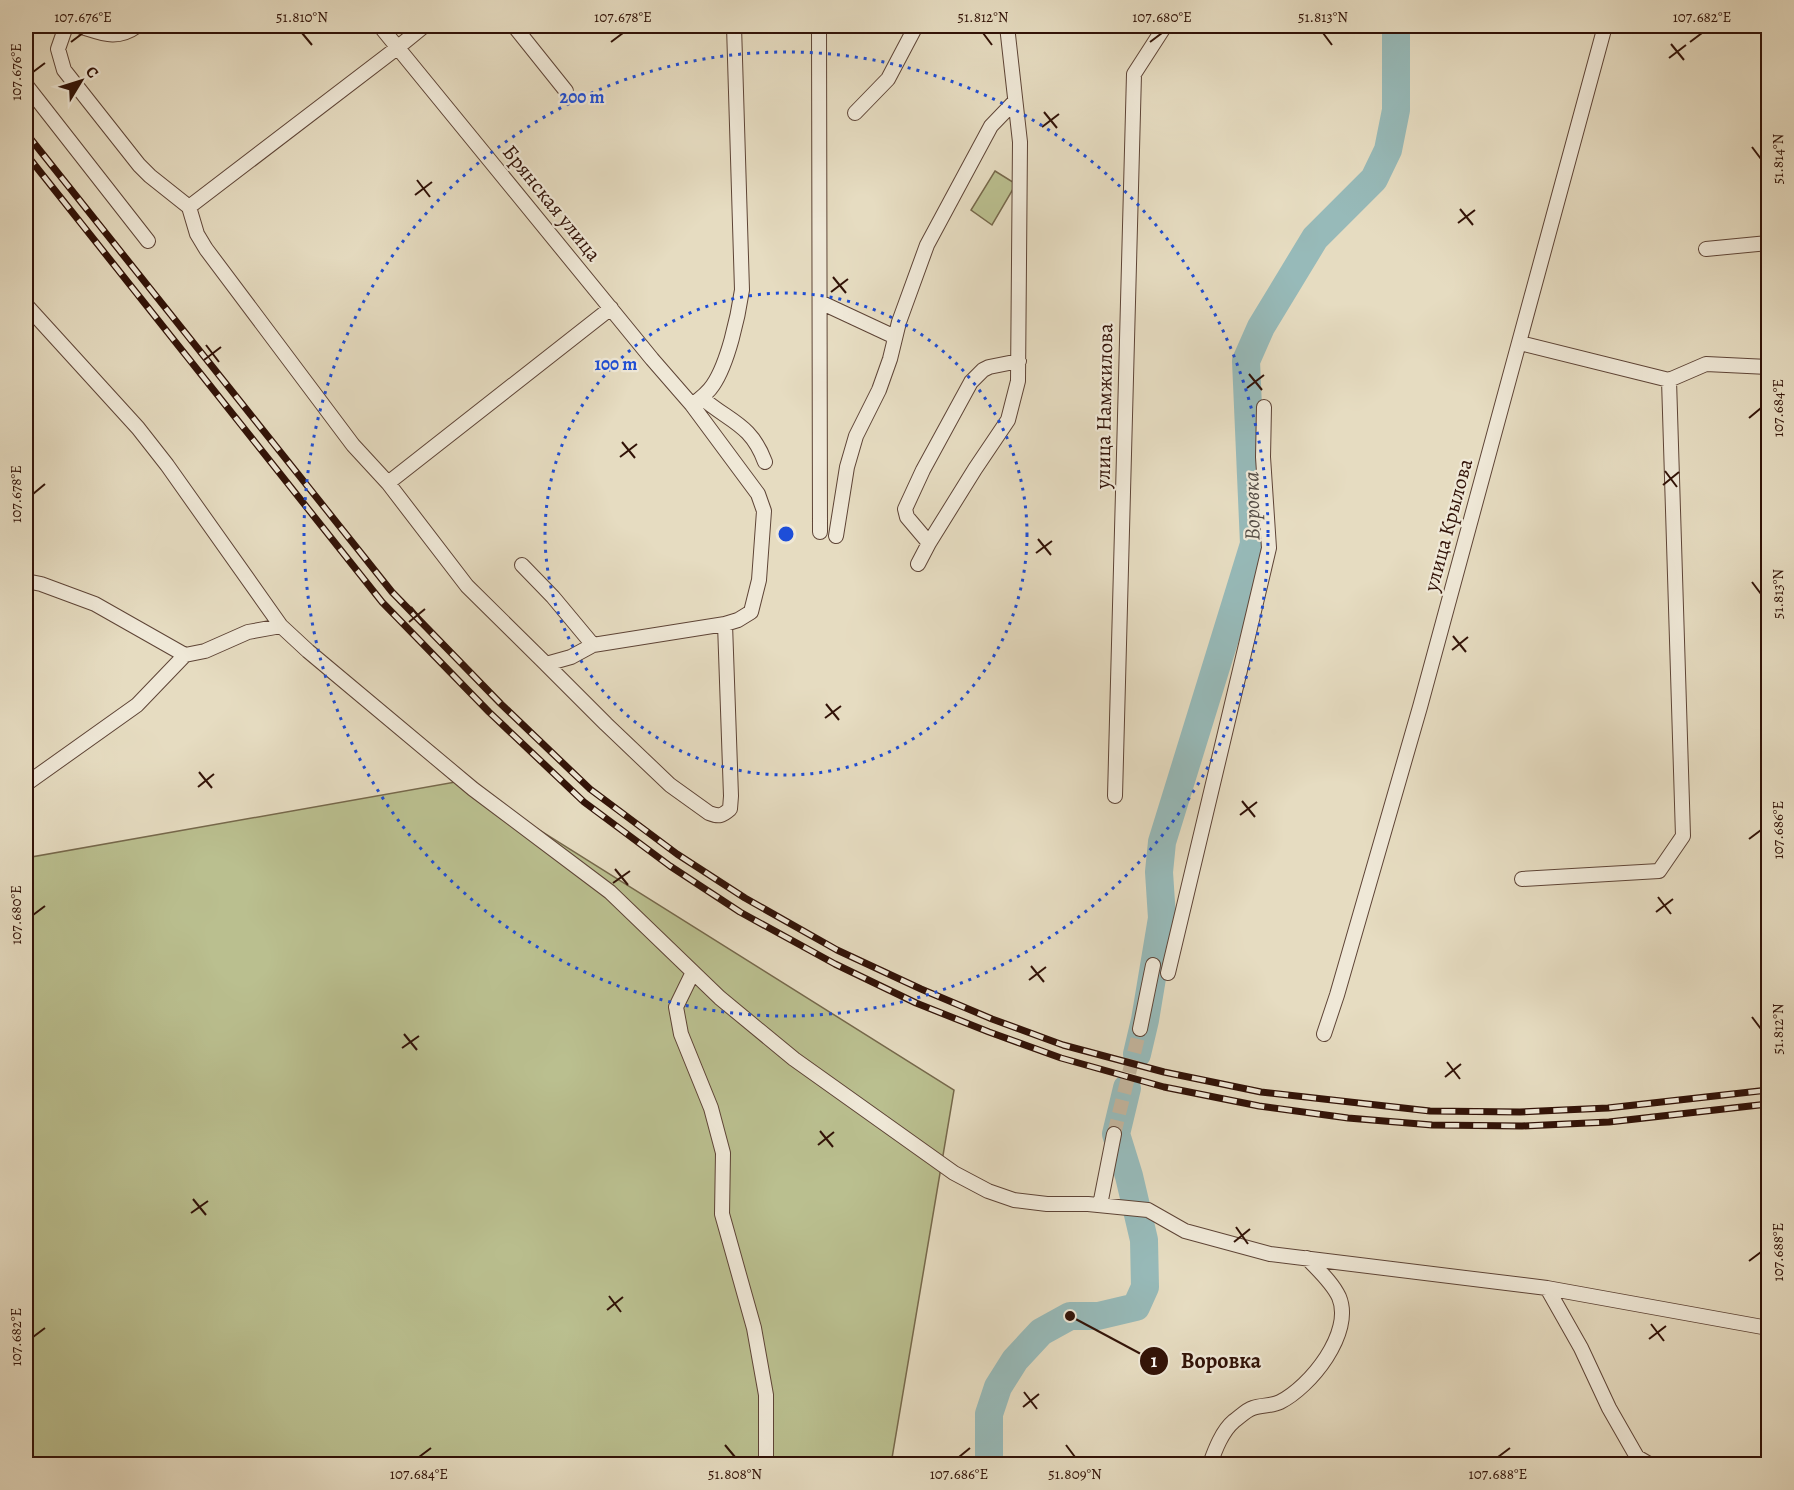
<svg xmlns="http://www.w3.org/2000/svg" width="1794" height="1490" font-family="Alegreya,serif">
	<style>
		.green { fill: #babf8f; stroke: #76684b; stroke-width: 1.5 }
		.lines { fill: none; stroke-linecap: round; stroke-linejoin: round }
		.river { stroke: #97bab9; stroke-width: 28 }
		.street-tunnel { stroke: #c2b49c; stroke-width: 14; stroke-dasharray: 14 7; stroke-linecap: butt }
		.street-casing { stroke: #5e4436; stroke-width: 16 }
		.street { stroke: #efe8d7; stroke-width: 14 }
		.rail-casing { stroke: #311207; stroke-width: 7 }
		.rail { stroke: #efe8d7; stroke-width: 4.5; stroke-dasharray: 14; stroke-linecap: butt }
		.ticks { fill: none; stroke: #311207; stroke-width: 2 }
		.ring { fill: none; stroke: #1d4ed8; stroke-width: 3; stroke-dasharray: 3 6 }
		.labels { text-anchor: middle; stroke-width: 4.5; stroke-linejoin: round; paint-order: stroke }
		.street-label { font-size: 21px; fill: #311207; stroke: #efe8d7 }
		.water-label { font-size: 22px; font-style: italic; fill: #554d45; stroke: #efe8d7 }
		.centre { fill: #1d4ed8; stroke: #efe8d7; stroke-width: 3 }
		.ring-label { font-size: 18px; text-anchor: middle; font-weight: bold; fill: #1d4ed8; stroke: #efe8d7; stroke-width: 4.5; stroke-linejoin: round; paint-order: stroke }
		.leader { fill: none; stroke: #311207; stroke-width: 2 }
		.callout-dot { fill: #311207; stroke: #efe8d7; stroke-width: 2 }
		.mark-label { font-size: 18px; text-anchor: middle; font-weight: bold; fill: #fff }
		.callout-label { font-size: 22px; text-anchor: middle; font-weight: bold; fill: #311207; stroke: #efe8d7; stroke-width: 4.5; stroke-linejoin: round; paint-order: stroke }
		.neatline { fill: none; stroke: #311207; stroke-width: 2 }
		.ticks-label { font-size: 15px; text-anchor: middle; fill: #311207 }
	</style>
	<rect width="100%" height="100%" fill="#e6dcc1"/>
	<filter id="stains"><feTurbulence type="fractalNoise" baseFrequency=".00333" numOctaves="4"/><feColorMatrix values="0 0 0 0 .2 0 0 0 0 .09 0 0 0 0 .02 0 0 0 .5 -.17"/></filter>
	<radialGradient id="worn" r=".72"><stop offset=".6" stop-color="#630" stop-opacity="0"/><stop offset="1" stop-color="#630" stop-opacity=".3"/></radialGradient>
	<!-- green -->
	<path class="green" d="M995 171 1016 184 992 225 971 210Z
		M461 781 954 1090 891 1464H26V858Z"/>
	<g class="lines">
		<!-- river -->
		<path class="river" d="M1137 1054 1145 1020 1162 918 1159 872 1162 842 1254 544 1246 361 1261 327 1315 238 1374 179 1388 150 1396 110V26
			M989 1464V1414L998 1387 1015 1360 1041 1332 1070 1316H1098L1136 1307 1145 1287 1144 1240 1129 1176 1116 1134 1127 1088"/>
		<!-- street-tunnel -->
		<path class="street-tunnel" d="M1114 1134 1140 1029"/>
		<!-- street casing -->
		<g class="street-casing">
			<path id="street" d="M66 26 58 49 64 70 139 165 150 176 189 207 197 234 206 249 353 445 388 483 467 586 546 664 571 657 593 645 725 624 738 620 751 612 759 580 764 511 758 494 692 405 652 359 380 26
				M79 26C102 33 116 41 137 26
				M514 26 566 91
				M819 26 820 532
				M26 85 148 241
				M855 113 888 79 916 26
				M189 207 397 48 424 26
				M1706 249 1768 243
				M820 302 895 337
				M26 305 138 428 167 465 281 626 308 651 473 789 610 892 720 998 794 1059 954 1173 988 1191 1014 1200 1047 1204H1088L1148 1210 1185 1231 1270 1254 1547 1288 1768 1328
				M1520 343 1669 380 1706 364 1768 367
				M702 398C730 422 751 424 765 462
				M692 405C700 399 708 393 713 385 728 363 738 317 742 290L734 26
				M388 483 611 308
				M836 536 847 467 856 436 879 390 890 359 899 322 927 245 991 126 1015 101
				M929 543 907 517 905 509 923 470 971 382 983 370 989 367 1019 361
				M918 564 929 543 975 469 1008 420 1018 381 1020 142 1007 26
				M522 565 553 597 593 645
				M26 581 41 584 95 604 185 655
				M546 664 606 724 670 785 709 813C719 817 722 816 730 809L731 796 725 624
				M26 784 137 705 185 655 205 651 248 632 281 626
				M1115 796 1134 74 1165 26
				M1522 879 1659 871 1683 836 1669 380
				M693 972 676 1007 681 1034 711 1108 723 1153 722 1214 754 1328 766 1395V1464
				M1168 973 1269 548 1263 457 1264 407
				M1140 1029 1153 965
				M1324 1034 1337 995 1420 707 1605 26
				M1100 1205 1114 1134
				M1547 1288 1581 1348 1609 1408 1637 1457 1649 1464
				M1210 1464C1215 1450 1222 1431 1234 1421 1240 1417 1246 1410 1253 1408 1261 1405 1272 1406 1280 1402 1310 1387 1354 1333 1339 1297 1332 1282 1318 1270 1307 1258"/>
		</g>
		<!-- street -->
		<use href="#street" class="street"/>
		<!-- rail casing -->
		<g class="rail-casing">
			<path id="rail" d="M26 133 392 592 501 704 590 789 677 854 745 898 837 950 921 989 992 1019 1063 1045 1164 1072 1261 1092 1430 1111 1520 1112 1608 1108 1768 1090
				M26 154 382 602 489 712 584 802 670 866 740 912 835 964 916 1003 989 1032 1061 1058 1164 1087 1259 1106 1348 1118 1432 1125 1522 1126 1609 1122 1768 1104"/>
		</g>
		<!-- rail -->
		<use href="#rail" class="rail"/>
	</g>
	<!-- ticks -->
	<path class="ticks" d="M302 33 312 45M983 33 992 45M1323 33 1332 45M71 42 83 33M611 42 623 33M1150 42 1162 33M1690 42 1702 33M1671 44 1684 60M1669 58 1686 45M33 72 45 63M1044 112 1057 128M1042 127 1059 114M1752 147 1761 159M417 180 430 197M415 195 432 182M1460 209 1473 225M1458 223 1475 210M833 277 846 293M831 292 848 279M206 345 219 362M204 360 221 347M1249 374 1262 390M1247 388 1264 375M1749 418 1761 408M622 442 635 458M620 457 637 444M1665 471 1677 487M1663 485 1679 472M33 494 45 484M1038 539 1051 555M1036 553 1052 541M1752 582 1761 594M411 607 424 623M409 622 425 609M1453 636 1466 652M1452 650 1468 637M826 704 839 720M825 718 841 706M199 772 212 788M198 787 214 774M1242 801 1255 817M1240 815 1257 802M1749 839 1761 830M615 869 628 885M613 883 630 871M1658 897 1671 914M1656 912 1673 899M33 915 45 906M1031 966 1044 982M1029 980 1046 967M1752 1017 1761 1029M404 1034 417 1050M402 1048 419 1036M1447 1062 1460 1079M1445 1077 1461 1064M820 1131 833 1147M818 1145 834 1132M193 1199 206 1215M191 1213 208 1201M1236 1227 1248 1244M1234 1242 1250 1229M1749 1261 1761 1252M609 1296 621 1312M607 1310 623 1297M1651 1324 1664 1341M33 1337 45 1328M1649 1339 1666 1326M1024 1392 1037 1409M1023 1407 1039 1394M725 1445 735 1457M1066 1445 1075 1457M419 1457 431 1448M959 1457 970 1448M1498 1457 1510 1448"/>
	<!-- distance rings -->
	<g class="ring">
		<circle cx="786" cy="534" r="241"/>
		<circle cx="786" cy="534" r="482"/>
	</g>
	<g class="labels">
		<!-- street labels -->
		<g class="street-label">
			<text transform="translate(552 203) rotate(51)" y="7">Брянская улица</text>
			<text transform="translate(1104 406) rotate(-89)" y="7">улица Намжилова</text>
			<text transform="translate(1448 525) rotate(-75)" y="7">улица Крылова</text>
		</g>
		<!-- water labels -->
		<g class="water-label">
			<text transform="translate(1251 506) rotate(-91)" y="8">Воровка</text>
		</g>
	</g>
	<circle cx="786" cy="534" r="9" class="centre"/>
	<g class="ring-label">
		<text x="582" y="103">200 m</text>
		<text x="616" y="370">100 m</text>
	</g>
	<!-- callouts -->
	<path class="leader" d="M1070 1316L1154 1361"/>
	<g class="callout-dot">
		<circle cx="1070" cy="1316" r="6"/>
		<circle cx="1154" cy="1361" r="15"/>
	</g>
	<g class="mark-label">
		<text x="1154" y="1367">1</text>
	</g>
	<g class="callout-label">
		<text x="1221" y="1368">Воровка</text>
	</g>
	<!-- margin -->
	<rect width="1794" height="1490" fill="none" stroke="#e6dcc1" stroke-width="66"/>
	<!-- north arrow -->
	<g transform="translate(81 81) rotate(52)" stroke="#efe8d7" stroke-width="4.5" paint-order="stroke">
	<path d="M0-4.5L10 22L0 15L-10 22Z" fill="#311207"/>
	<text y="-9" font-size="16" font-weight="bold" text-anchor="middle" fill="#311207">С</text>
	</g>
	<rect x="33" y="33" width="1728" height="1424" class="neatline"/>
	<g class="ticks-label">
		<text x="83" y="22">107.676°E</text>
		<text x="302" y="22">51.810°N</text>
		<text x="623" y="22">107.678°E</text>
		<text x="983" y="22">51.812°N</text>
		<text x="1162" y="22">107.680°E</text>
		<text x="1323" y="22">51.813°N</text>
		<text x="1702" y="22">107.682°E</text>
		<text transform="translate(16 72) rotate(-90)" y="5">107.676°E</text>
		<text transform="translate(1778 159) rotate(-90)" y="5">51.814°N</text>
		<text transform="translate(1778 408) rotate(-90)" y="5">107.684°E</text>
		<text transform="translate(16 494) rotate(-90)" y="5">107.678°E</text>
		<text transform="translate(1778 594) rotate(-90)" y="5">51.813°N</text>
		<text transform="translate(1778 830) rotate(-90)" y="5">107.686°E</text>
		<text transform="translate(16 915) rotate(-90)" y="5">107.680°E</text>
		<text transform="translate(1778 1029) rotate(-90)" y="5">51.812°N</text>
		<text transform="translate(1778 1252) rotate(-90)" y="5">107.688°E</text>
		<text transform="translate(16 1337) rotate(-90)" y="5">107.682°E</text>
		<text x="419" y="1479">107.684°E</text>
		<text x="735" y="1479">51.808°N</text>
		<text x="959" y="1479">107.686°E</text>
		<text x="1075" y="1479">51.809°N</text>
		<text x="1498" y="1479">107.688°E</text>
	</g>
	<rect width="100%" height="100%" filter="url(#stains)"/>
	<rect width="100%" height="100%" fill="url(#worn)"/>
</svg>
